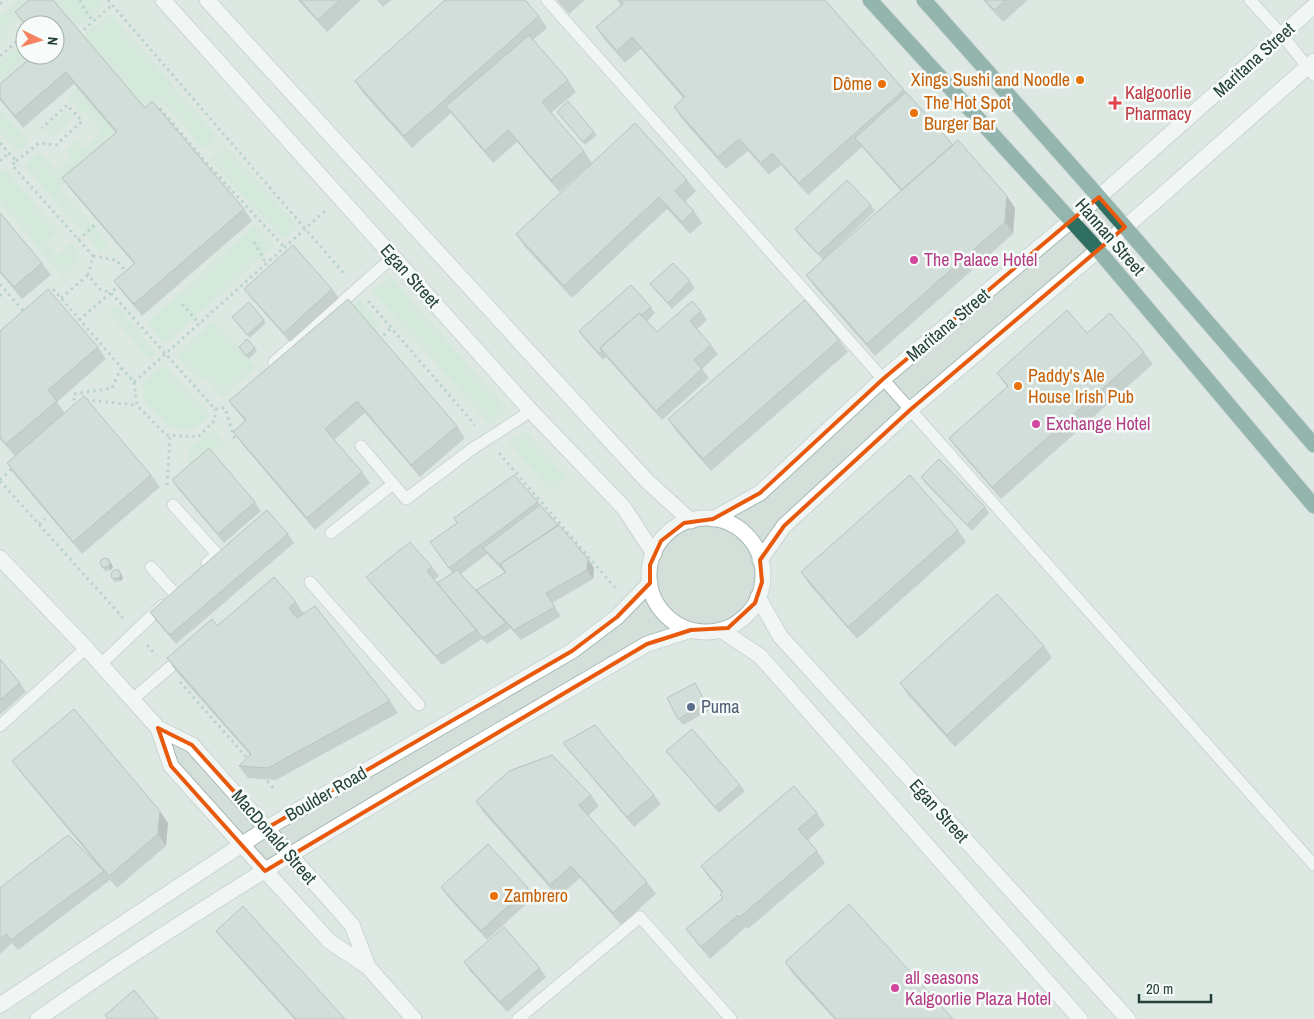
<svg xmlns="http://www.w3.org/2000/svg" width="1314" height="1019" font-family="'Archivo Narrow',sans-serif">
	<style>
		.built { fill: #d4dfda; fill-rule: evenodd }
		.green { fill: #bfe0c8 }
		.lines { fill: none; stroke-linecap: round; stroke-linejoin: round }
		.lane-casing { stroke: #a8b8b2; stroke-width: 13 }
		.street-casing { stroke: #a8b8b2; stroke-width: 17 }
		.secondary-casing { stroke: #a4bbb3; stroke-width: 17 }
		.highway-casing { stroke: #c2cac8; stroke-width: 17 }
		.path { stroke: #86b3a5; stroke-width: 3; stroke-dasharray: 2.5 4; stroke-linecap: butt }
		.lane { stroke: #fff; stroke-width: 11 }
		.street { stroke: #fff; stroke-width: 15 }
		.secondary { stroke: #fff; stroke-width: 15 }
		.highway { stroke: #2f6f62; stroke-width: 15 }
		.wall { fill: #a1aea9; fill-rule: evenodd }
		.shaded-wall { fill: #838d89 }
		.building { fill: #bbcac4; stroke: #838d89 }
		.marked { fill: none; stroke: #e8590c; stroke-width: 4; stroke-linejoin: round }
		.food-dot { fill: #e8710a; stroke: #f7fbf9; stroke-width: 2 }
		.health-dot { fill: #e0444e; stroke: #f7fbf9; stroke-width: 2 }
		.hotel-dot { fill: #d1479c; stroke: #f7fbf9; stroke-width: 2 }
		.service-dot { fill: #5c6f8a; stroke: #f7fbf9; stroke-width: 2 }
		.labels { text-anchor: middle; stroke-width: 5; stroke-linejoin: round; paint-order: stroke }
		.street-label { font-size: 18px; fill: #24423a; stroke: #f7fbf9 }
		.food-label { font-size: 18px; fill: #c56008; stroke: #f7fbf9; text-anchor: start }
		.health-label { font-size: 18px; fill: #be3a42; stroke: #f7fbf9; text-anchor: start }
		.hotel-label { font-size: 18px; fill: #b23c85; stroke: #f7fbf9; text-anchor: start }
		.service-label { font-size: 18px; fill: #4e5e75; stroke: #f7fbf9; text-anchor: start }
	</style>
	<rect width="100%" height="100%" fill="#e6efeb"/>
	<!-- built -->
	<path class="built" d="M0 0H1314V1019H0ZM25 25H55V55H25Z"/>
	<!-- green -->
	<path class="green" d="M19 0H42L5 31 9 36 0 43V16Z
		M45 0H99L104 6 73 32Z
		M110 13 218 137 204 150 161 101 145 115 80 39Z
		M19 45 25 52V55H27L32 61 0 88V61Z
		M81 84 123 132 60 189 109 244 100 252 24 166 39 152 57 171 71 159 65 151 77 140 84 148 102 131 86 113 83 115 67 97Z
		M0 109 29 142 18 152 0 132Z
		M67 110 74 117 53 137 46 129Z
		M226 146 298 226 283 239 210 160Z
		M5 169 59 232 47 242 57 255 71 243 80 254 78 263 63 277 0 202V174Z
		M255 225 274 246 169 341H163L147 323Z
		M390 276 508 410 490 425 372 291Z
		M359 300 380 324 372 332 350 309Z
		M116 305 155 350V355L150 360 108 312Z
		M214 321 256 368 223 398 205 378 194 376 179 358V352Z
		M161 367 168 368 206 410 209 416 194 430 170 428 144 400 142 384Z
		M212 429 225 443 187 475 189 450Z
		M526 431 567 479 551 491 508 442Z"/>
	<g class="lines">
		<!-- lane casing -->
		<g class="lane-casing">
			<path id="lane" d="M547 0 1314 865
				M1250 0 1282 35 1314 75
				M274 362 393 257
				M361 446 406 499 472 449 531 411
				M173 505 217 554 207 563
				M331 533 393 484
				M151 567 175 594
				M310 582 419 705
				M101 664 163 605
				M133 699 183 656
				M0 726 86 648
				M518 1019 640 917 731 1019"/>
		</g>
		<!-- street casing -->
		<g class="street-casing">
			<path id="street" d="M163 0 531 411 624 508 654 554
				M207 0 647 481 691 521
				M0 558 86 648 158 728 171 766 242 845 329 941 368 967 414 1019
				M758 597 780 636 1128 1019
				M721 630 760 656 1080 1019
				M158 728 192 745 290 855 352 925 368 967"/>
		</g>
		<!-- secondary casing -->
		<g class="secondary-casing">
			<path id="secondary" d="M649 575a57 57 0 1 1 114 0a57 57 0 1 1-114 0Z
				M713 519 760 493 883 379 1099 197 1314 6
				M760 560 784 526 910 410 1151 205 1314 61
				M0 1005 267 828 572 651 617 617 650 583
				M38 1019C233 882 442 765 647 644L691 630"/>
		</g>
		<!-- highway casing -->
		<g class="highway-casing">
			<path id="highway" d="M870 0 1098 250 1314 506
				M924 0 1099 197 1314 445"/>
		</g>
		<!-- path -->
		<path class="path" d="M80 0 85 10 93 21
			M108 0 346 276
			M0 4 4 0
			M79 34 112 5
			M0 56 20 39 25 45
			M160 108 203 159 285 248
			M0 143 16 161 12 165 93 256 88 275 100 289 111 293 215 409 225 408 235 440
			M0 161 9 153
			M16 161 39 143 56 145 82 121 67 105 42 128
			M78 240 95 225
			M254 242 264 259V265
			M93 256 116 260 128 274
			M0 284 25 313
			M48 295 54 290 134 382 137 405 166 435 198 437 215 420V409
			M0 296 5 291
			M61 298 88 275
			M368 301 475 425
			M182 304 200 324
			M79 320 121 284
			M379 340 391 328
			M134 382 326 210
			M86 400 137 405
			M74 407V394L112 388 121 368
			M499 453 617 590
			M0 480 14 467
			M0 481 123 618
			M167 485 170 436
			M39 524 45 519
			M147 645 156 655
			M180 682 249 760
			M263 776 274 789"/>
		<!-- lane -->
		<use href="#lane" class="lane"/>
		<!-- street -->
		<use href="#street" class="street"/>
		<!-- secondary -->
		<use href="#secondary" class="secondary"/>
		<!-- highway -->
		<use href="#highway" class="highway"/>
	</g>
	<!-- wall -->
	<path class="wall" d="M29 0H53L145 108 152 101 244 209 252 221 142 316 122 292 114 281 134 264 71 190 62 178 116 133 74 84 23 128 0 100V84L34 55H55V25H25V26L15 12Z
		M298 0H361L327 32Z
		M377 0H392L383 7Z
		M557 0H585L569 14Z
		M617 0H825L953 145 1015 208 1013 234 875 356 815 287 806 275 901 191 862 147 808 195 781 165 769 175 748 151 726 169 682 119 674 107 683 98 641 49 625 63 604 39 596 27 621 5Z
		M983 0H1028L1003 22Z
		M539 16 547 28 533 40 568 80 576 92 551 113 584 151 592 163 559 192 517 142 493 163 451 113 412 148 363 93 355 81Z
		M559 115 594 132 597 135 585 145Z
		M687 180 696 191 685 202 694 211 702 223 690 234 667 209 572 298 524 246 516 234Z
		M871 205 875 211 823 260 799 235 795 229Z
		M0 213 42 263 51 275 22 299 0 273Z
		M690 281 695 288 672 309 655 290 650 284Z
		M244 289H332L339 298 290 342 251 298Z
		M348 299 457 426 465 438 420 477 365 413 334 440 362 472 370 483 315 530 242 444 233 432 245 421 238 413 229 401Z
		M651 307 655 313 647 321 657 332 701 311 707 320 697 329 711 345 718 354 702 369 709 378 662 420 606 357 603 360 583 337 579 331Z
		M232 317 264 320 266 323 250 338Z
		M0 331 98 347 106 359 57 402 65 413 15 456 0 439Z
		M1087 333 1144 352 1153 364 1001 499 958 450 949 438 1007 387 997 373Z
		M839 340 848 352 711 471 676 431 668 419Z
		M255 348 257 351 249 359 241 350Z
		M7 463 151 475 160 487 82 554 15 475Z
		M921 477 985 507 989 513 972 531 925 483Z
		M172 480 255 502 261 511 224 543 178 489Z
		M538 502 588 559 594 568 593 579 552 603 561 616 521 640 509 627 510 629 487 644 482 639 442 665 373 586 366 577 432 567 439 576 434 580 437 583 452 573 430 542ZM487 554 505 573 479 594 461 574Z
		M958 530 966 542 857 639 809 584 801 572Z
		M288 534 294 543 176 644 156 621 150 612Z
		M111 562 113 567 111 570 105 571 103 568Z
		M119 570 123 578 121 581 115 582 111 576Z
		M296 602 304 614 390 701 398 713 276 780 248 778 239 766 250 755 175 670 167 658 217 626Z
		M1044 646 1052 658 955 747 908 695 900 683Z
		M0 659 20 683 26 692 0 715Z
		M699 690 710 710 683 725 678 719Z
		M563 743 654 795 661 804 634 827 570 752Z
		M666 751 740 785 745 791 719 813 671 757Z
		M12 761 168 823 166 846 117 888 110 880 18 950 12 943 0 954V888L96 863 21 773Z
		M591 795 599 806 588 816 647 882 656 894 621 925 580 878 558 897 484 813 476 801Z
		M817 813 825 825 808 840 817 851 825 863 748 929 746 927 710 959 695 941 686 929 722 898V893L709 878 701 866Z
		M441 887 528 888 534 897 487 940 447 896Z
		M216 931 345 1019H294L223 940Z
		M464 962 540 968 546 977 507 1012 470 971Z
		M785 962 953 1019H834L793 974Z"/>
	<!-- shaded-wall -->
	<path class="shaded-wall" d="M1007 196 1015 208 1013 234 1005 222Z
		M108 559 113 567 111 570 109 566Z
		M588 559 594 568 593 579 587 570Z
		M119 570 123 578 121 581 119 578Z
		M160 811 168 823 166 846 158 834Z"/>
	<!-- building -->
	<path class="building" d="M29 0H53L145 108 152 101 244 209 134 304 114 281 135 263 62 178 117 132 66 72 15 116 0 98V84L34 55H55V25H26L15 12Z
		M300 0H340L318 20Z
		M445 0H525L539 16 404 136 355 81Z
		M620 0H825L904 90 799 183 772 153 761 163 739 139 718 157 674 107 685 97 632 37 617 51 596 27 623 4Z
		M985 0H1006L994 10Z
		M529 35 568 80 542 102 584 151 551 180 508 130 485 151 446 106Z
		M906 92 953 145 902 190 855 138Z
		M568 101 594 132 583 142 557 112Z
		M635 123 687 180 675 191 694 211 682 222 659 197 564 286 516 234Z
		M958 140 1007 196 1005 222 867 344 806 275Z
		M847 180 871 205 818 254 795 229Z
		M0 213 42 263 14 287 0 271Z
		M293 245 332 289 284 333 244 289Z
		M673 263 690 281 668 303 650 284Z
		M631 285 651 307 642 315 639 313 600 348 602 351 599 354 579 331Z
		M48 289 98 347 48 390 57 401 6 444 0 437V331Z
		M348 299 457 426 411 465 357 401 325 429 362 472 307 518 233 432 246 420 229 401Z
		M805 300 839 340 703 459 668 419Z
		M692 301 701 311 690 321 711 345 694 360 702 369 656 411 600 348 639 313 657 332Z
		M249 302 264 320 247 335 232 317Z
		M1067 310 1087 333 1110 313 1144 352 992 487 949 438 1008 386 997 373Z
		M247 339 255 348 246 356 239 347Z
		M84 396 151 475 73 542 7 463Z
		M209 448 255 502 218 534 172 480Z
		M939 459 985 507 967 525 921 477Z
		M514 475 538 502 449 568 430 542 457 523 454 518Z
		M910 475 958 530 848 627 801 572Z
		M540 505 558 525 500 564 502 567 483 548Z
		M267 510 288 534 170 635 150 612Z
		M559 525 588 559 587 570 546 593 555 607 514 630 476 590 506 572 500 564Z
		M410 542 432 567 427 571 476 630 436 656 366 577Z
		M105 558 108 559 110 563 109 566 103 568 100 563 101 560Z
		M114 570H119L121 575 119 578 113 579 111 576 112 572Z
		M457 570 506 623 483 638 437 583Z
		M274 577 296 602 289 608 297 618 315 606 390 701 268 768 239 766 251 754 167 658 212 619 217 626Z
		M997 594 1044 646 947 735 900 683Z
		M0 659 20 683 0 700Z
		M695 683 706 704 678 719 667 698Z
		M74 709 160 811 158 834 109 876 12 761Z
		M595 725 654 795 627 817 563 743Z
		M692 729 740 785 715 807 666 751Z
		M552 755 591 795 579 805 647 882 613 913 571 866 550 885 476 801 509 771Z
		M794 786 817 813 798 829 817 851 740 917 738 915 701 947 686 929 723 898 720 895 723 892 701 866Z
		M68 835 104 871 11 940 6 934 0 939V888Z
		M488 844 528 888 481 931 441 887Z
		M849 904 953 1019H836L785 962Z
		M243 906 345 1019H296L216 931Z
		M504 927 540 968 500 1002 464 962Z
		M134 990 158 1019H108L105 1015Z"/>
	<!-- marked area -->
	<path d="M0 0H1314V1019H0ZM1099 197 1125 227 910 410 784 526 760 560 762 582 755 603 728 628 691 630 647 644 265 871 171 766 158 728 192 745 267 828 572 651 617 617 650 583V565L661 541 684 523 713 519 760 493 883 379Z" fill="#e6efeb" fill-opacity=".55" fill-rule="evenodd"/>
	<path class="marked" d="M1099 197 1125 227 910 410 784 526 760 560 762 582 755 603 728 628 691 630 647 644 265 871 171 766 158 728 192 745 267 828 572 651 617 617 650 583V565L661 541 684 523 713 519 760 493 883 379Z"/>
	<!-- markers -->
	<g class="food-dot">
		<circle cx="1080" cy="80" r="5"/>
		<circle cx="882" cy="84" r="5"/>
		<circle cx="914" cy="113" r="5"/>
		<circle cx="1018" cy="386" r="5"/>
		<circle cx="494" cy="896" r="5"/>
	</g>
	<path class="health-dot" d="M1112.5 95.5h5v5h5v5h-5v5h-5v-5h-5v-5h5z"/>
	<g class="hotel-dot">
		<circle cx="914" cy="260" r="5"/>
		<circle cx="1036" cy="424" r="5"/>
		<circle cx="895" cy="988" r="5"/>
	</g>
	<circle class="service-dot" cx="691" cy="707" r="5"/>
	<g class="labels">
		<!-- street labels -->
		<g class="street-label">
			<text transform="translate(1254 60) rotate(-42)" y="6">Maritana Street</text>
			<text transform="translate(1110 237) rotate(49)" y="6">Hannan Street</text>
			<text transform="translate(410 276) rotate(48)" y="6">Egan Street</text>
			<text transform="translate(948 325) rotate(-40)" y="6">Maritana Street</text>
			<text transform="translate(326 794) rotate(-30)" y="6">Boulder Road</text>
			<text transform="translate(939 811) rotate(48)" y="6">Egan Street</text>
			<text transform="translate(274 837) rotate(49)" y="6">MacDonald Street</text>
		</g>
		<!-- food labels -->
		<g class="food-label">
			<text x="1070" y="86" text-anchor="end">Xings Sushi and Noodle</text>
			<text x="872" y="90" text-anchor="end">Dôme</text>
			<text x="924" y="109">The Hot Spot<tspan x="924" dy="21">Burger Bar</tspan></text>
			<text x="1028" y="382">Paddy's Ale<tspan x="1028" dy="21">House Irish Pub</tspan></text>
			<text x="504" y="902">Zambrero</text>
		</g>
		<!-- health labels -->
		<g class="health-label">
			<text x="1125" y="99">Kalgoorlie<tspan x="1125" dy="21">Pharmacy</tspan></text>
		</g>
		<!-- hotel labels -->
		<g class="hotel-label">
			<text x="924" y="266">The Palace Hotel</text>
			<text x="1046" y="430">Exchange Hotel</text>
			<text x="905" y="984">all seasons<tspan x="905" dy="21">Kalgoorlie Plaza Hotel</tspan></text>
		</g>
		<!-- service labels -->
		<g class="service-label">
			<text x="701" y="713">Puma</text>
		</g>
	</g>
	<!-- north arrow -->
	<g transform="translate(40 40) rotate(95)"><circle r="24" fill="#f7fbf9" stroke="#a3b1ad"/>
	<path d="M0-4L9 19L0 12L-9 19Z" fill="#f4845f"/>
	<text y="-8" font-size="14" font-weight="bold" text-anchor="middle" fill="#24423a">N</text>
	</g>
	<!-- scale -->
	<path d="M1139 994v8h72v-8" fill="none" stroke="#24423a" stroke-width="2.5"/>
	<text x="1146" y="994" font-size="15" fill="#24423a" stroke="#f7fbf9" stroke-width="4" paint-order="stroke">20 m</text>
</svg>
